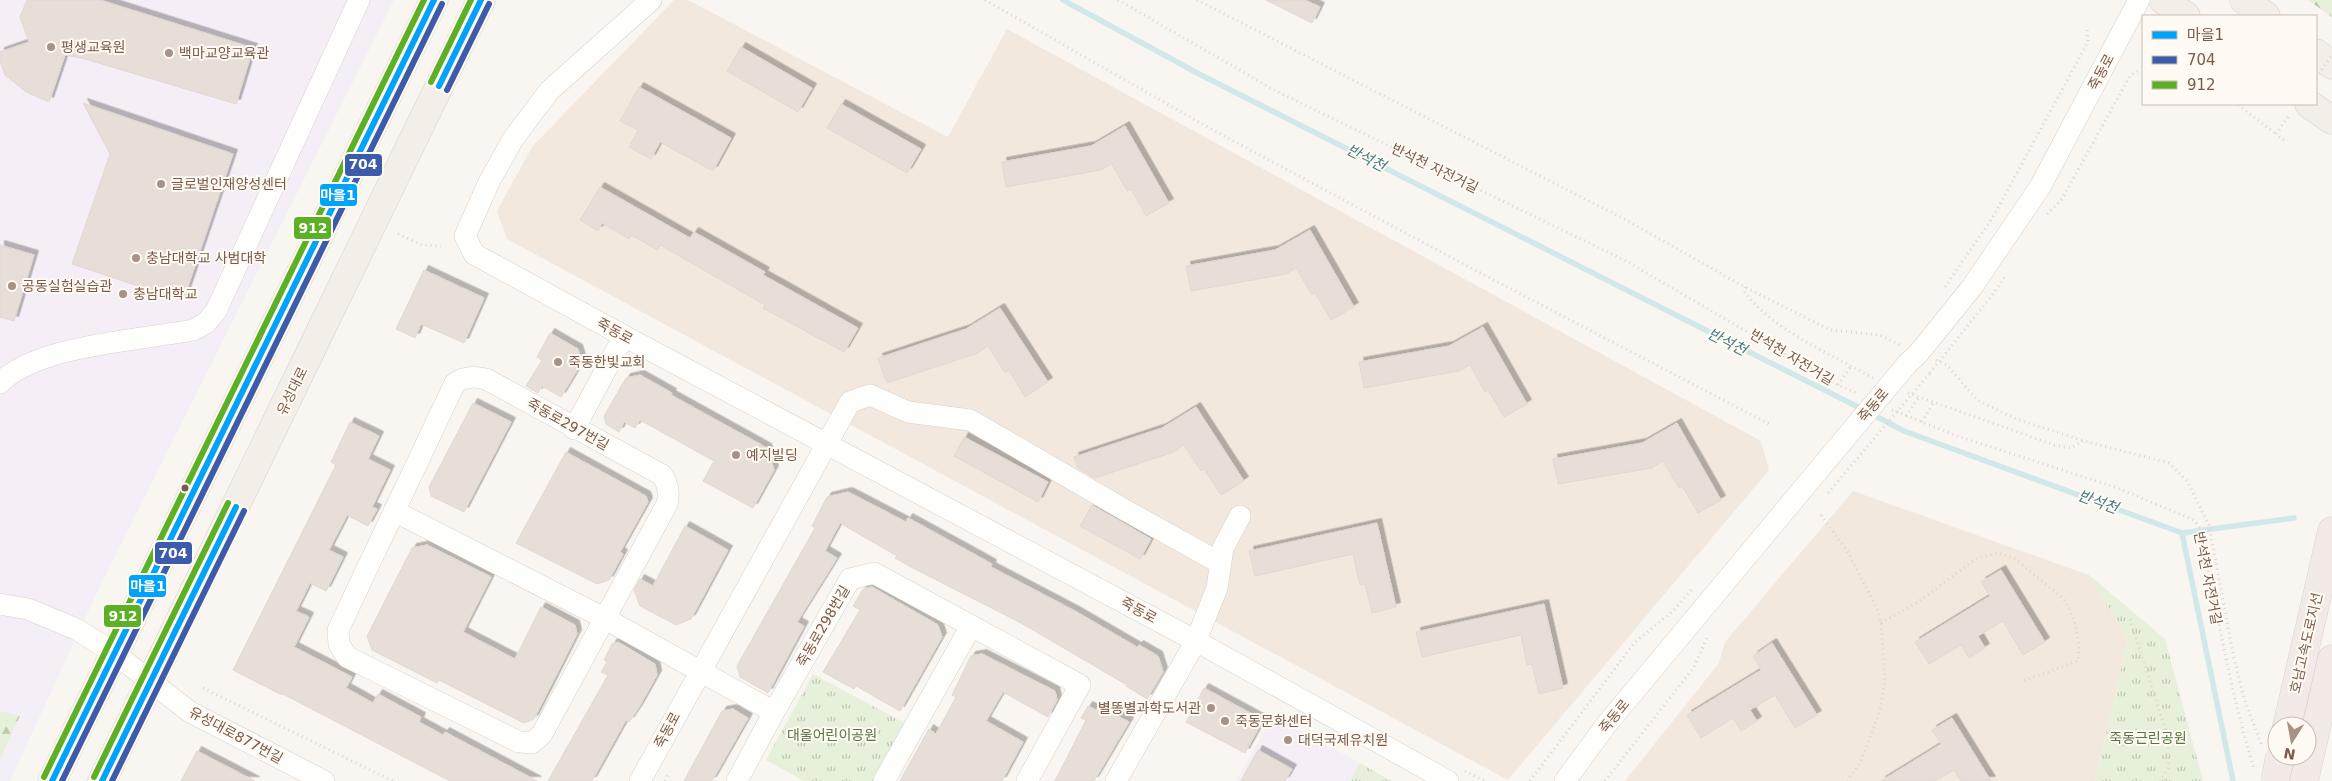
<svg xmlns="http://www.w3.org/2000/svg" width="2332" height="781" font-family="'DejaVu Sans','Noto Sans KR',sans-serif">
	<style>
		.residential { fill: #f2e8de }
		.education { fill: #f6eef6 }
		.grass { fill: url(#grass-tufts) }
		.forest { fill: url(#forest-firs) }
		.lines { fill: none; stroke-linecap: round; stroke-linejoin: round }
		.stream { stroke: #d0e8ea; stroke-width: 5.5 }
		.building { fill: #e6ded7; stroke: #e2d8d2; filter: url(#shadow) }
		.minor-casing { stroke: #d7d1cb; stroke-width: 22 }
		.major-casing { stroke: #dad1cc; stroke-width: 29 }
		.highway-casing { stroke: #dad1cc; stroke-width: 29 }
		.path { stroke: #dcd5d0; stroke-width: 3; stroke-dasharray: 1 4; stroke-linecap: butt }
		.minor { stroke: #fefefd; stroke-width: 21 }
		.major { stroke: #f3eee8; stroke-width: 28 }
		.highway { stroke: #f2eae7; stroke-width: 28 }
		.minor-bridge-casing { stroke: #d7d1cb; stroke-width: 22; stroke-linecap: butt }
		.highway-bridge-casing { stroke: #dad1cc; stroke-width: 29; stroke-linecap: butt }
		.path-bridge { stroke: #dcd5d0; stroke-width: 3; stroke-dasharray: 1 4; stroke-linecap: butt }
		.minor-bridge { stroke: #fefefd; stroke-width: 21 }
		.highway-bridge { stroke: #f2eae7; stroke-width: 28 }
		.bus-1-casing { stroke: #fffaf3; stroke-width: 10 }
		.bus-2-casing { stroke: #fffaf3; stroke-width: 10 }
		.bus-3-casing { stroke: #fffaf3; stroke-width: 10 }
		.bus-1 { stroke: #00a3fb; stroke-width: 6 }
		.bus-2 { stroke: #3d5bab; stroke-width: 6 }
		.bus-3 { stroke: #5bb025; stroke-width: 6 }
		.poi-dot { fill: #a69286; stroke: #fffaf3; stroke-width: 2 }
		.bus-dot { fill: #7a5c4d; stroke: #fffaf3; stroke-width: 2 }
		.labels { text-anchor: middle; stroke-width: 4; stroke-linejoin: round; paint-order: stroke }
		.poi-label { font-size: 14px; fill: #7a5c4d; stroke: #fffaf3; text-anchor: start }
		.street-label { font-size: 14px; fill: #7a5c4d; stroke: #fffaf3 }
		.park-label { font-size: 14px; fill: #537a41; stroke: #fffaf3 }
		.water-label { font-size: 15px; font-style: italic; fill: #437c86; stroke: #fffaf3 }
		.line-badge { stroke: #fffaf3; stroke-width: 2 }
		.badge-label { font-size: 14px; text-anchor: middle; font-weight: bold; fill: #fff }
	</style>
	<defs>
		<pattern id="grass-tufts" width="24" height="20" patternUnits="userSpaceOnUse" patternTransform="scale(1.25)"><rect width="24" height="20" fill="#e7f0db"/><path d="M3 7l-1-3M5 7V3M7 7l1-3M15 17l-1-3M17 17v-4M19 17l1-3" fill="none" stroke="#c0c6b4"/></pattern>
		<pattern id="forest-firs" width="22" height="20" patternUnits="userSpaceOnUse" patternTransform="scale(1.25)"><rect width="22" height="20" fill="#e7f0db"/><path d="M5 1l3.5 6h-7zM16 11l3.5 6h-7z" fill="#c0c6b4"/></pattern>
		<filter id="shadow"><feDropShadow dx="4.5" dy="-4.5" stdDeviation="0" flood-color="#0004"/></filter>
	</defs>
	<rect width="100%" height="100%" fill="#f9f5f0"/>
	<!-- residential -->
	<path class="residential" d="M674 0H688L948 137 1007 29 1761 441 1769 470 1508 780 507 239 497 211 532 147Z
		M1853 491 2089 575 2128 640 2095 781H1625L1719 663 1725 642Z"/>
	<!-- education -->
	<path class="education" d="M0 0H394L99 588 10 781H0Z
		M1273 716 1360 763 1350 781H1236Z"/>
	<!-- grass -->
	<path class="grass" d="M2089 575 2165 639 2203 781H2095L2128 640Z
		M813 674 906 724 875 781H804L766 760Z
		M1360 763 1391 781H1350Z"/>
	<!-- forest -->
	<path class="forest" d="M2308 0H2332V17Z
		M0 711 20 716 0 759Z"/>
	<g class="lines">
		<!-- stream -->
		<path class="stream" d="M1063 0 1201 75 1864 410
			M1872 414 1904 431 2182 533 2233 781
			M2182 533 2294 518"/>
	</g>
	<!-- building -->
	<path class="building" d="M27 0H100L253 48 236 104 85 59 65 55 49 102 26 92 5 75 0 61V52L29 42 20 17Z
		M1266 0H1305L1320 7 1312 23Z
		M741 47 812 88 798 112 727 71Z
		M639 87 731 138 713 171 660 142 651 159 629 147 638 130 620 121Z
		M83 103 233 154 183 301 72 264 110 154Z
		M841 104 921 149 907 173 827 128Z
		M1125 126 1169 203 1146 216 1131 189 1127 191 1112 164 1101 170 1006 187 1002 162 1091 146Z
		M600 187 690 238 694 232 765 272 763 275 858 328 844 352 763 308 765 305 660 245 658 250 631 235 629 239 602 223 598 231 580 220Z
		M1310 230 1354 307 1331 320 1315 293 1312 295 1296 268 1286 274 1191 291 1186 266 1275 250Z
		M0 245 34 255 14 321 0 317Z
		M424 270 484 298 464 343 421 324 415 338 396 329Z
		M1000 308 1048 382 1025 397 1009 370 1005 373 988 346 978 353 887 383 878 358 966 329Z
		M1483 327 1527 404 1504 417 1488 390 1485 392 1470 365 1459 371 1364 388 1359 362 1449 346Z
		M550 333 578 349 582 362 561 397 542 386 538 393 526 386 542 360 537 357Z
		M640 375 672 393 671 395 767 448 774 470 753 508 703 481 714 461 640 420 635 428 624 422 619 432 606 424 604 416 626 378Z
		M473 403 511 422 464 512 431 496 429 487Z
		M1196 407 1244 481 1221 495 1204 469 1201 471 1184 445 1174 452 1095 478 1078 468 1074 457 1162 428Z
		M350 422 379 436 368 459 390 470 372 507 377 509 368 526 347 515 329 550 343 557 326 591 310 583 296 611 309 617 294 647 352 677 346 688 373 703 378 694 421 717 419 722 443 735 445 732 537 781H450L283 694 282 695 233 670 336 465 331 462Z
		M1677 423 1721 500 1698 513 1682 486 1679 488 1663 461 1652 468 1558 484 1553 459 1642 443Z
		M964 437 1048 482 1038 502 954 456Z
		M566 452 646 496 648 502 620 552 623 554 609 580 597 584 516 543Z
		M848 492 906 522 908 518 932 531 992 564 991 567 1075 611 1137 647 1139 645 1158 656 1163 672 1147 699 1126 686 1127 685 1021 623 909 566 895 558 897 556 885 549 840 523 825 551 837 558 797 622 804 626 768 693 740 677 737 666 815 528 812 526 827 497Z
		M1092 505 1151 539 1140 559 1080 526Z
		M1377 523 1396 607 1372 613 1365 584 1360 585 1353 554 1255 576 1249 551Z
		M685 526 728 550 691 619 676 625 640 606 634 590 640 579 653 586Z
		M427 545 491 577 463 632 515 659 541 607 575 625 577 634 534 719 524 723 439 680 437 683 372 650 367 636 412 548Z
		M2001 570 2045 642 2023 655 2003 621 1978 636 1985 648 1969 658 1961 645 1929 664 1915 642 1990 596 1981 582Z
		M872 587 938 625 942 637 900 711 856 686 854 689 823 672 860 610 853 606 863 589Z
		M1544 604 1563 688 1539 694 1532 664 1527 665 1521 635 1422 657 1416 632Z
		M618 642 655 664 657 675 638 709 629 722 626 720 592 781H548L608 675 601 672 607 662 604 660 612 644Z
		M1772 643 1817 715 1795 728 1775 695 1750 710 1757 721 1741 731 1733 718 1701 738 1687 715 1761 670 1753 656Z
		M982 654 1055 691 1057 700 1048 717 1003 692 986 721 1023 742 1002 781H900L929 729 936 734 956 697 952 695 971 656Z
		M1204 688 1263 720 1245 753 1186 722Z
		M1088 706 1096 710 1099 706 1129 722 1094 781H1055L1086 720 1081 718Z
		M733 709 748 718 712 781H684L722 711Z
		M1952 718 1991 781H1961L1954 770 1935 781H1881L1941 744 1932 730Z
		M1258 750 1292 769 1285 781H1241Z
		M197 751 255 781H181Z"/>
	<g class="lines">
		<!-- minor casing -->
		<g class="minor-casing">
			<path id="minor" d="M651 0 549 91 513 139 489 182 465 236 474 254 624 336 1196 641 1448 781
				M1908 363 1918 354 1972 287 2040 187 2139 0
				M474 377 486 379 662 475C668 484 670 493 667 504L542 734 532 743 519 742 347 657 339 644 338 630 455 383 462 379Z
				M0 383C36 345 142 340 193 330L206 323 216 311 359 0
				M574 429 624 336
				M394 511 604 618 774 712
				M0 604 28 609 76 629 114 653 190 712 324 781
				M640 781 850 402 870 395 908 412 970 420 1125 510 1220 563
				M737 781 774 712 850 579 874 573 1080 685 1027 781
				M884 781 971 626
				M1116 781 1196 641 1217 588 1223 548 1240 516
				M1565 781 1606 725 1817 472"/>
		</g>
		<!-- major casing -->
		<g class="major-casing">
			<path id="major" d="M2163 0 2186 16
				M2244 0 2266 16
				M2316 53 2332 65
				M2309 104 2332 120
				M52 781 434 0
				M102 781 481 0"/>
		</g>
		<!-- highway casing -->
		<g class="highway-casing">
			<path id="highway" d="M2287 726 2332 531
				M2304 781 2332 659"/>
		</g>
		<!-- path -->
		<path class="path" d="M985 0 1211 129 1469 267 1769 424
			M1118 0 1276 91 1626 261 1838 385 1859 394
			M1197 0 1626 220 1745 287 1830 330 1880 335 1900 345
			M2238 105 2276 134
			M2284 140 2276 134 2290 114
			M2047 214 2062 199 2130 76 2141 69
			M398 234 422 245 441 246
			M1745 287 1744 291C1772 330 1831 354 1873 378
			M1945 287 1993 217 2088 42 2087 29
			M1936 360 1947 365 1977 400 2016 419 2084 441 2169 463 2187 481 2209 525 2233 654 2244 698 2261 744
			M1930 373 1993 294 2006 275
			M1838 385 1851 366
			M1908 393 2054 445 2071 448 2083 441
			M1892 410 1960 437 2115 487 2194 520 2199 527C2217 608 2229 688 2254 769
			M1906 416 1919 397
			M1922 422 1933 403
			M1828 493 1838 481
			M1821 515 1849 554 1878 611 1881 623 1885 682 1879 714 1860 763 1847 781
			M2130 619 2169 741 2168 768 2160 781
			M1881 623 1918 602 1977 558 1997 553 2014 558 2064 599 2074 620 2079 647 2078 661 2023 681
			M203 688 393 781
			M1465 771 1484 781
			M665 781 669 773
			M1530 781 1635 642 1673 611 1693 588
			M1605 781 1694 667 1708 635"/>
		<!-- minor -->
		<use href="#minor" class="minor"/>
		<!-- major -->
		<use href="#major" class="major"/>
		<!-- highway -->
		<use href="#highway" class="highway"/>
		<!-- minor-bridge casing -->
		<g class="minor-bridge-casing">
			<path id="minor-bridge" d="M1817 472 1908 363"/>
		</g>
		<!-- highway-bridge casing -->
		<g class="highway-bridge-casing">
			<path id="highway-bridge" d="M2275 781 2280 756"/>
		</g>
		<!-- path-bridge -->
		<path class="path-bridge" d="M2316 78 2332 55
			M1838 481 1930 373"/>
		<!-- minor-bridge -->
		<use href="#minor-bridge" class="minor-bridge"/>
		<!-- highway-bridge -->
		<use href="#highway-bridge" class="highway-bridge"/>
		<!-- bus-1 casing -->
		<g class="bus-1-casing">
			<path id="bus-1" d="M439 86 481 0
				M52 781 434 0
				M102 781 236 507"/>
		</g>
		<!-- bus-2 casing -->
		<g class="bus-2-casing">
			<path id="bus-2" d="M447 90 489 4
				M62 781 442 4
				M112 781 244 511"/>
		</g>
		<!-- bus-3 casing -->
		<g class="bus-3-casing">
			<path id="bus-3" d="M431 82 471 0
				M44 777 424 0
				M94 777 228 503"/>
		</g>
		<!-- bus-1 -->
		<use href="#bus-1" class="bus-1"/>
		<!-- bus-2 -->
		<use href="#bus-2" class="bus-2"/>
		<!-- bus-3 -->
		<use href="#bus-3" class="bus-3"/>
	</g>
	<!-- markers -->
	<g class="poi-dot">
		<circle cx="51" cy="47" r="5"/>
		<circle cx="169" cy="53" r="5"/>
		<circle cx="161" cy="184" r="5"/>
		<circle cx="136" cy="258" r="5"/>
		<circle cx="12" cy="286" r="5"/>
		<circle cx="123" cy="294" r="5"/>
		<circle cx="558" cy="362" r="5"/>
		<circle cx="736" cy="455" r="5"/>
		<circle cx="1211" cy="708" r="5"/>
		<circle cx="1225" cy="721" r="5"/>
		<circle cx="1288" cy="740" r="5"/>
	</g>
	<circle class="bus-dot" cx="185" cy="488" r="4.5"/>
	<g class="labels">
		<!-- poi labels -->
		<g class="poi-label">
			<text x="61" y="52">평생교육원</text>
			<text x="179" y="58">백마교양교육관</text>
			<text x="171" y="189">글로벌인재양성센터</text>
			<text x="146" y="263">충남대학교 사범대학</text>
			<text x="22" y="291">공동실험실습관</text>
			<text x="133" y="299">충남대학교</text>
			<text x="568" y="367">죽동한빛교회</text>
			<text x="746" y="460">예지빌딩</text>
			<text x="1201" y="713" text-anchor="end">별똥별과학도서관</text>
			<text x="1235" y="726">죽동문화센터</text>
			<text x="1298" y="745">대덕국제유치원</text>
		</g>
		<!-- street labels -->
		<g class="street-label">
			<text transform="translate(2101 72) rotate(-62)" y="5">죽동로</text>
			<text transform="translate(1435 168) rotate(26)" y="5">반석천 자전거길</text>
			<text transform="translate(615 331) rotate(28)" y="5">죽동로</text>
			<text transform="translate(1792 357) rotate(31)" y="5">반석천 자전거길</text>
			<text transform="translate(292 391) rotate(-64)" y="5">유성대로</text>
			<text transform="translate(1873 405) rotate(-50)" y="5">죽동로</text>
			<text transform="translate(568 424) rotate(29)" y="5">죽동로297번길</text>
			<text transform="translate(2208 578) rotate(79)" y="5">반석천 자전거길</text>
			<text transform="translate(1139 610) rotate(28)" y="5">죽동로</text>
			<text transform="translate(823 626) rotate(-60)" y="5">죽동로298번길</text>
			<text transform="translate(2306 643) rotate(-77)" y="5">호남고속도로지선</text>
			<text transform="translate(1614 716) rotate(-51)" y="5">죽동로</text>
			<text transform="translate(667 730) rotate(-62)" y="5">죽동로</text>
			<text transform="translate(236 735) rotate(28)" y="5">유성대로877번길</text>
		</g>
		<!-- park labels -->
		<g class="park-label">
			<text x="832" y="740">대울어린이공원</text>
			<text x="2148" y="743">죽동근린공원</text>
		</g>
		<!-- water labels -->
		<g class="water-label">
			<text transform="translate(1366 158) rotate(27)" y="5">반석천</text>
			<text transform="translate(1727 342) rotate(27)" y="5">반석천</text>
			<text transform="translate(2098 502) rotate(20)" y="5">반석천</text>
		</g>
	</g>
	<g class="line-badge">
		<rect x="344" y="153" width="39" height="24" rx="5" fill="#3d5bab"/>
		<rect x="319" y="183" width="39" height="24" rx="5" fill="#00a3fb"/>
		<rect x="293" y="216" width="39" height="24" rx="5" fill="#5bb025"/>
		<rect x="154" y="541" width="39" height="24" rx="5" fill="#3d5bab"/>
		<rect x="128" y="574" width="39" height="24" rx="5" fill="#00a3fb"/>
		<rect x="103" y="604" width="39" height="24" rx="5" fill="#5bb025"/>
	</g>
	<g class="badge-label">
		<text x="363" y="169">704</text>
		<text x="338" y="200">마을1</text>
		<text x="313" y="233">912</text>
		<text x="173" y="558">704</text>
		<text x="148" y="591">마을1</text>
		<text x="123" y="621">912</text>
	</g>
	<!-- legend -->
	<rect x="2142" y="15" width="175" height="90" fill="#fffaf3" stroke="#cabbb1"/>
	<rect x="2152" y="31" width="25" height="8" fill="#00a3fb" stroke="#cabbb1"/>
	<text x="2187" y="40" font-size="15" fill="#7a5c4d">마을1</text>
	<rect x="2152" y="56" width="25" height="8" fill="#3d5bab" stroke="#cabbb1"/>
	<text x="2187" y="65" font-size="15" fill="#7a5c4d">704</text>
	<rect x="2152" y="81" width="25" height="8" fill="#5bb025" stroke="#cabbb1"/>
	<text x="2187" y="90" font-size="15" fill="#7a5c4d">912</text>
	<!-- north arrow -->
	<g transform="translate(2292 741) rotate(191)"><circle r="24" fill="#fffaf3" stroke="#cabbb1"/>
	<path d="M0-4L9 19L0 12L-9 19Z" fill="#a69286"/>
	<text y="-8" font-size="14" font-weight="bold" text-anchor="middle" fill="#7a5c4d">N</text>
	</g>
</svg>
